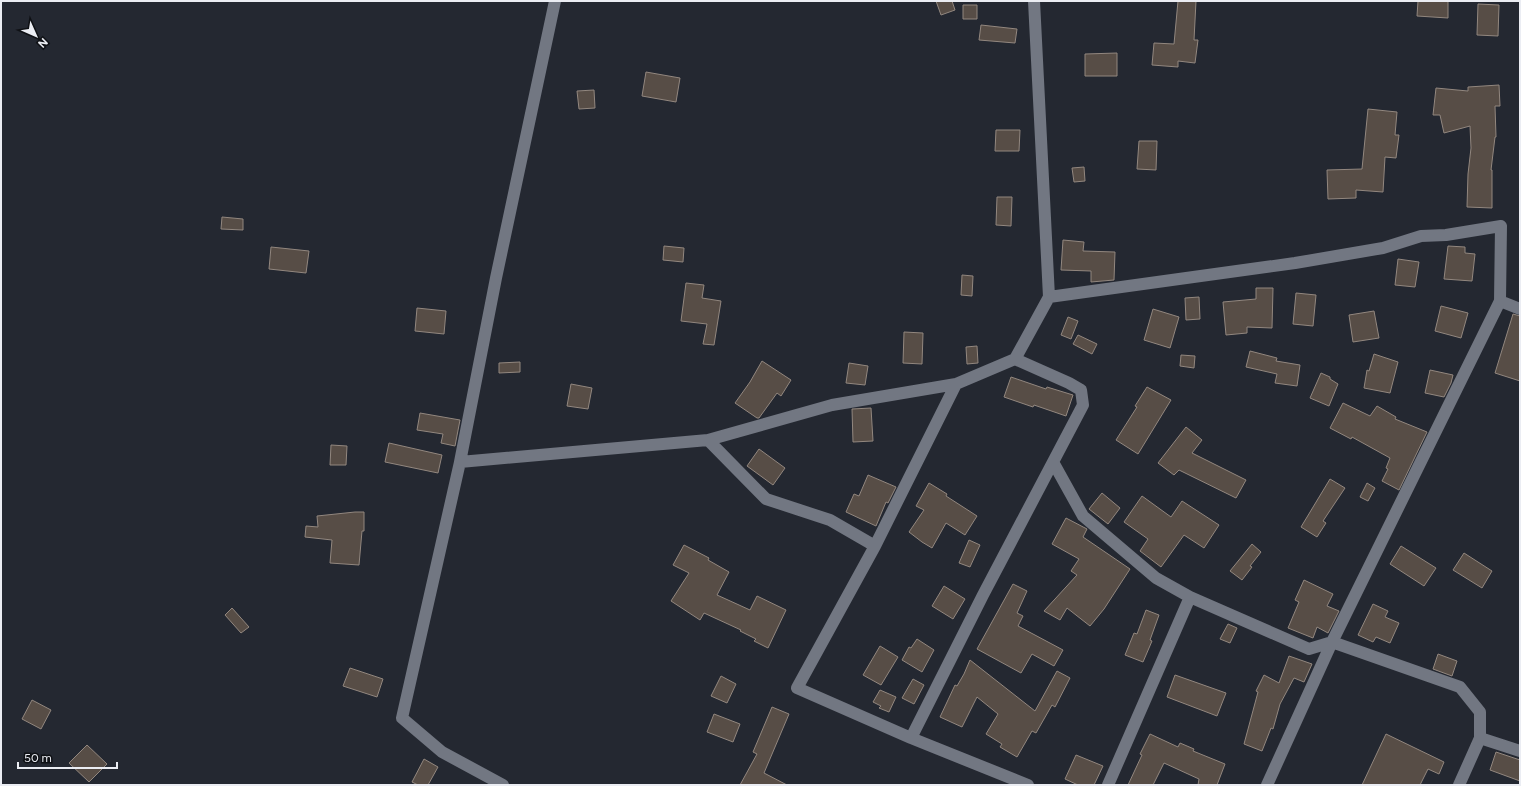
<svg xmlns="http://www.w3.org/2000/svg" width="1521" height="786" font-family="Figtree,sans-serif">
	<style>
		.building { fill: #574d46; stroke: #92877f }
		.lines { fill: none; stroke-linecap: round; stroke-linejoin: round }
		.street { stroke: #727782; stroke-width: 12 }
	</style>
	<rect width="100%" height="100%" fill="#242831"/>
	<!-- building -->
	<path class="building" d="M936 1H952L955 10 941 15Z
		M1178 1H1196L1194 40H1198L1195 63 1178 61V67L1152 65 1154 43 1174 44Z
		M1418 1H1448V18L1417 16Z
		M1478 4 1499 5 1498 36 1477 35Z
		M963 5H977V19H963Z
		M981 25 1017 29 1015 43 979 40Z
		M1117 53V76H1085V54Z
		M646 72 680 78 676 102 642 96Z
		M1499 85 1500 106H1495L1496 137H1495L1491 170H1492V208L1467 207 1468 174 1471 148 1470 126 1444 133 1440 115H1433L1436 88 1468 91V87Z
		M594 90 595 108 579 109 577 91Z
		M1368 109 1397 112 1395 135H1399L1396 158 1385 157 1383 192 1356 190V198L1328 199 1327 170 1362 169Z
		M996 130H1020L1019 151H995Z
		M1139 141H1157L1156 170 1137 169Z
		M1084 167 1085 181 1074 182 1072 168Z
		M997 197H1012L1011 226 996 225Z
		M222 217 243 219V230L221 229Z
		M1063 240 1084 242 1083 251 1115 252 1114 280 1091 282V271L1061 270Z
		M664 246 684 248 683 262 663 260Z
		M1448 246 1465 247V253L1475 254 1472 281 1444 279Z
		M271 247 309 251 306 273 269 269Z
		M1398 259 1419 262 1415 287 1395 285Z
		M962 275 973 276 972 296 961 295Z
		M686 283 704 285 702 298 721 301 714 345 703 344 707 324 681 321Z
		M1256 288H1273L1272 328 1247 327V333L1226 335 1223 302 1256 299Z
		M1296 293 1316 295 1313 326 1293 324Z
		M1199 297 1200 319 1186 320 1185 298Z
		M1441 306 1468 313 1461 338 1435 331Z
		M417 308 446 311 444 334 415 331Z
		M1153 309 1179 317 1170 348 1144 340Z
		M1374 311 1379 338 1353 342 1349 315Z
		M1513 314 1520 316V381L1495 373Z
		M1068 317 1078 321 1071 339 1061 335Z
		M904 332 923 333 922 364 903 363Z
		M1078 335 1097 344 1092 354 1073 344Z
		M977 346 978 363 967 364 966 347Z
		M1250 351 1277 358 1276 361 1300 365 1297 386 1275 383 1277 374 1246 367Z
		M1374 354 1398 362 1390 393 1364 388 1367 370 1369 371Z
		M1181 355 1195 356 1194 368 1180 366Z
		M762 361 791 380 781 396 777 393 759 418H757L735 403 750 382Z
		M520 362V372L499 373V363Z
		M849 363 868 366 865 385 846 383Z
		M1430 370 1453 375 1451 383 1444 397 1425 393Z
		M1321 373 1330 377V379L1338 384 1329 406 1310 398Z
		M1011 377 1046 389 1047 387 1073 395 1066 416 1034 405 1033 407 1004 397Z
		M571 384 592 388 588 409 567 406Z
		M1147 387 1171 400 1138 454 1116 440 1137 407 1135 406Z
		M1343 403 1370 416 1377 406 1396 417 1395 419 1427 432 1399 490 1382 481 1388 469 1386 468 1390 458 1352 437 1351 439 1330 428Z
		M871 408 873 441 853 442 852 409Z
		M420 413 460 420 455 446 441 443 443 434 417 430Z
		M1186 427 1202 440 1192 453 1246 480 1236 498 1179 470 1174 475 1158 463Z
		M389 443 442 455 438 473 385 462Z
		M331 445 347 446 346 465H330Z
		M759 449 785 468 773 485 747 466Z
		M868 475 896 487 888 503 886 502 876 526 846 512 854 494 859 496Z
		M1330 479 1345 488 1323 521 1326 523 1317 537 1301 527Z
		M929 483 947 494 946 496 977 516 965 535 946 523 932 548 922 542 909 532 924 510 916 506Z
		M1367 483 1375 488 1368 501 1360 497Z
		M1102 493 1120 508 1108 524 1089 509Z
		M1142 496 1171 517 1182 501 1219 525 1204 548 1184 535 1161 567 1140 551 1148 539 1124 522Z
		M355 512H364V531H362L359 565 330 563 332 540 305 537 306 526 318 527 317 516Z
		M1066 518 1087 529 1083 537 1130 569 1104 609 1090 626 1067 608 1060 620 1044 611 1077 575 1071 571 1079 559 1052 544Z
		M969 540 980 545 970 567 959 563Z
		M1252 544 1261 552 1250 566 1252 567 1242 580 1230 571Z
		M684 545 709 558 708 560 729 572 717 595 750 610 757 596 786 610 768 648 754 641 756 639 740 631 741 630 704 613 700 620 671 601 689 573 673 565Z
		M1401 546 1436 568 1424 586 1390 564Z
		M1464 553 1492 571 1482 588 1453 570Z
		M1304 580 1333 594 1327 606 1339 611 1328 633 1317 627 1313 638 1288 628 1299 602 1295 600Z
		M1013 584 1027 591 1017 613 1023 616 1018 626 1063 650 1054 666 1032 654 1021 673 977 649Z
		M944 586 965 599 953 619 932 606Z
		M1373 604 1388 611 1385 617 1399 623 1390 643 1376 637 1373 642 1358 635Z
		M232 608 249 627 241 633 225 615Z
		M1146 610 1159 615 1150 640 1152 641 1143 662 1125 655 1134 633 1137 634Z
		M1228 624 1237 628 1230 643 1220 639Z
		M917 639 934 650 922 672 902 660 909 647 911 648Z
		M880 646 898 657 881 685 863 675Z
		M1438 654 1457 661 1452 676 1433 669Z
		M1289 656 1312 664 1304 682 1294 678 1280 704 1273 729 1271 728 1262 751 1244 744 1258 692 1256 691 1264 675 1279 683Z
		M970 660 1035 711 1057 671 1070 678 1055 707 1052 705 1036 733 1032 731 1017 757 1000 747 1002 744 986 734 998 714 977 697 962 727 940 717 955 685 957 686 964 674Z
		M350 668 383 679 377 697 343 686Z
		M1175 675 1226 693 1217 716 1167 697Z
		M721 676 736 684 727 703 711 696Z
		M913 679 924 685 914 704 902 698Z
		M880 690 896 697 889 712 879 708 881 706 873 702Z
		M32 700 51 710 41 729 22 719Z
		M772 707 789 714 764 773 787 785H740L757 754 753 752Z
		M714 714 740 724 733 742 707 732Z
		M1150 734 1178 747 1180 743 1194 749 1193 751 1225 764 1217 785H1198L1199 779 1164 763 1153 785H1128L1142 755 1140 754Z
		M1386 734 1444 762 1439 774 1428 769 1420 785H1362Z
		M87 745 107 764 89 782 69 763Z
		M1496 752 1520 760V781L1490 770Z
		M1076 755 1103 766 1094 785H1078L1065 779Z
		M424 759 438 767 428 785H418L412 782Z"/>
	<g class="lines">
		<!-- street -->
		<path class="street" d="M555 1 496 278 460 462 708 440 832 405 956 384 1015 359 1049 297 1295 263 1383 248 1421 236 1446 235 1501 226 1500 301 1332 642 1309 649 1190 597 1156 578 1083 516 1053 462 983 595 911 738
			M1034 1 1049 297
			M1500 301 1520 309
			M1015 359 1069 383 1081 390 1083 405 1053 462
			M956 384 875 546 797 688 911 738 1028 785
			M708 440 766 499 830 520 875 546
			M460 462 402 718 442 752 503 785
			M1480 738 1520 751
			M1108 785 1190 597
			M1267 785 1332 642 1460 687 1480 712V738L1459 785"/>
	</g>
	<!-- border -->
	<rect width="1521" height="786" fill="none" stroke="#ebedf3" stroke-width="4"/>
	<!-- north arrow -->
	<g transform="translate(36 36) rotate(135)" stroke="#0f1115" stroke-width="3" paint-order="stroke">
	<path d="M0-3L7 15L0 10L-7 15Z" fill="#ebedf3"/>
	<text y="-6" font-size="11" font-weight="bold" text-anchor="middle" fill="#ebedf3">N</text>
	</g>
	<!-- scale -->
	<path d="M18 762v6h99v-6" fill="none" stroke="#ebedf3" stroke-width="2"/>
	<text x="24" y="762" font-size="12" fill="#ebedf3" stroke="#0f1115" stroke-width="3" paint-order="stroke">50 m</text>
</svg>
